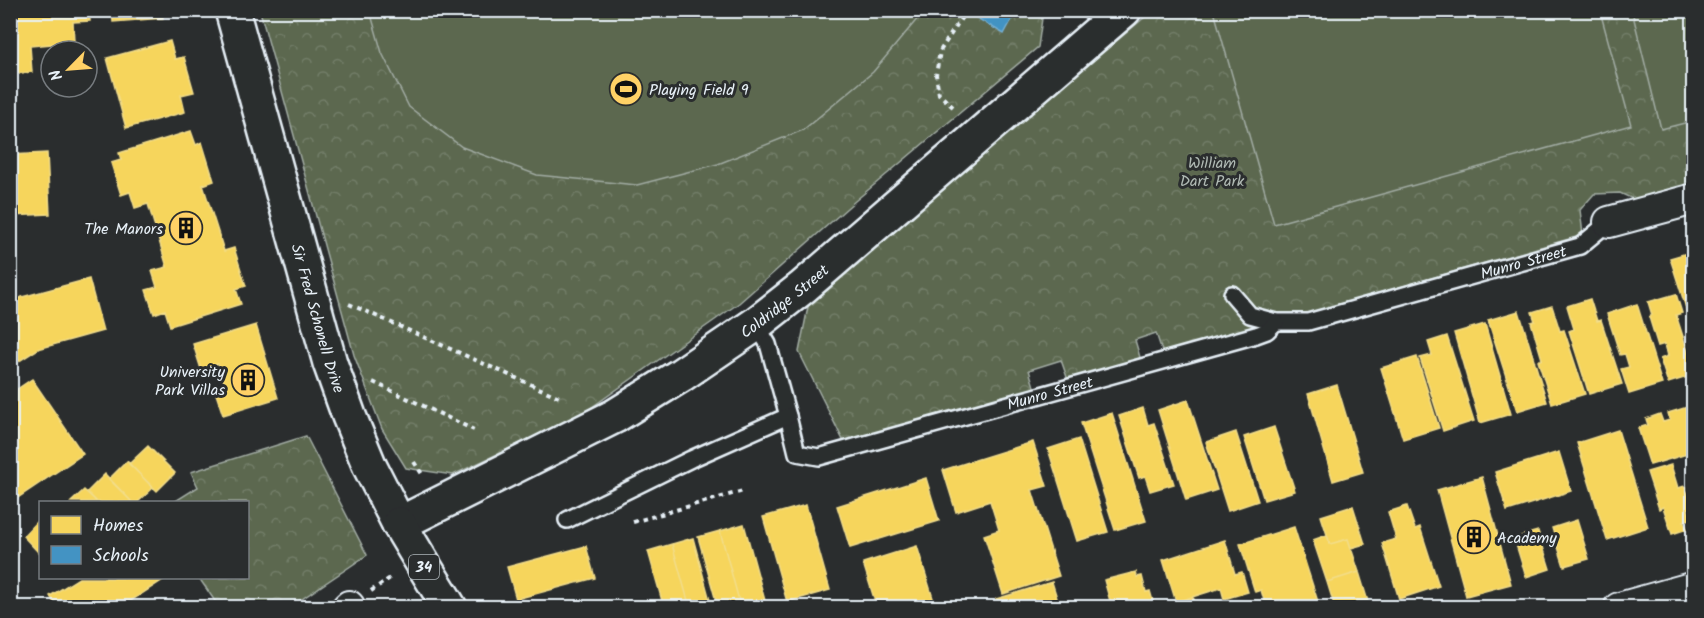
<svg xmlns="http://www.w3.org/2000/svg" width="1704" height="618" font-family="Kalam,sans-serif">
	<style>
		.forest { fill: url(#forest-crowns); stroke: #a2aca4; stroke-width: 1.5 }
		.pitch { fill: #5c684f; stroke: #a2aca4; stroke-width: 1.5 }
		.homes { fill: #f6d55c; stroke: #f2dd8b; stroke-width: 1.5 }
		.schools { fill: #4393c3; stroke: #74afd3; stroke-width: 1.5 }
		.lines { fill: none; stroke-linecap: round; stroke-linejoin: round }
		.lane-casing { stroke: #e8f1f8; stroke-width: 20 }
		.street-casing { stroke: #e8f1f8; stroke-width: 34 }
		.secondary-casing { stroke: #e8f1f8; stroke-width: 38 }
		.primary-casing { stroke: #e8f1f8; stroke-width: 38 }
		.path { stroke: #e8f1f8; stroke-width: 4; stroke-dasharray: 4.5 4.5; stroke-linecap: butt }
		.lane { stroke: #2a2d2e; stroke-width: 15 }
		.street { stroke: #2a2d2e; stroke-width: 30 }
		.secondary { stroke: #2a2d2e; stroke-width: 33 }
		.primary { stroke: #2a2d2e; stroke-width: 33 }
		.labels { text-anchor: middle; stroke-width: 6; stroke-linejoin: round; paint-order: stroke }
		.shield { fill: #2a2d2e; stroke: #afb6bb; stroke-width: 1.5 }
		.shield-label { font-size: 15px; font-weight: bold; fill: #e8f1f8 }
		.poi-label { font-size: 16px; fill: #e8f1f8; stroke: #2a2d2e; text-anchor: start }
		.park-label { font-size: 16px; fill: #b0bab4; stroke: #2a2d2e }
		.street-label { font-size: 16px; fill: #e8f1f8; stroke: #2a2d2e }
	</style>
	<defs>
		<pattern id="forest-crowns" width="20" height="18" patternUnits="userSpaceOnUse" patternTransform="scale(1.5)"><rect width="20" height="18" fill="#5c684f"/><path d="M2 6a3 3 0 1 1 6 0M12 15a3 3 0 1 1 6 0" fill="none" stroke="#737e69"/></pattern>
	</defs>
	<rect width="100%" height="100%" fill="#2a2d2e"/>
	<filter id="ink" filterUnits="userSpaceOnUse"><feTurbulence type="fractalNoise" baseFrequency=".0167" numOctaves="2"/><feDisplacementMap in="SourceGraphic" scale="12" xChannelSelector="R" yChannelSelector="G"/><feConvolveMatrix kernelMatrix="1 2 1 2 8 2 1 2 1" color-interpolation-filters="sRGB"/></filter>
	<g filter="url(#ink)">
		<!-- forest -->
		<path class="forest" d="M260 11H1043L1038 47 855 201 739 303 582 414 453 475 406 468 382 429 354 355Z
			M1152 11H1693V186L1637 201 1620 193 1594 194 1580 210 1583 235 1163 354 1156 333 1135 340 1141 361 1068 380 1061 360 1029 370 1035 390 844 442 799 352 809 302Z
			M306 436 367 555 290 607H219L199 578H248V502H174L198 487 191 472Z"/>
		<!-- pitch -->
		<path class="pitch" d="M370 11V10L924 11 873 72 803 130 718 164 637 185 537 175 462 147 409 107 382 53Z
			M1214 11H1600L1631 125 1274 224Z
			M1632 11H1693V121L1661 129Z"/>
		<!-- homes -->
		<path class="homes" d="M10 10H89L90 21 73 22 74 42 30 46 32 72 10 74Z
			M112 10H162L163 18 113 22Z
			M170 41 175 59 184 57 194 92 181 95 185 112 126 128 107 58Z
			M191 131 196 145 202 142 214 181 203 185 224 251 234 248 246 286 236 289 241 304 170 326 165 310 154 314 146 290 157 287 152 271 167 267 148 204 135 208 130 192 121 195 111 163 121 160 119 153Z
			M47 153 50 214 10 216V155Z
			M1694 251V333L1670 258Z
			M89 279 103 331 38 349 10 367V304L22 297Z
			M1676 294 1682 313 1676 315 1689 355 1694 354V375L1668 383 1660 359 1668 356 1665 344 1658 346 1649 317 1652 315 1648 302Z
			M1590 299 1597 321 1601 320 1622 384 1589 394 1569 331 1574 329 1567 306Z
			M1637 304 1662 384 1629 394 1621 369 1629 367 1625 354 1620 355 1607 314Z
			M1552 306 1560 331 1564 330 1585 394 1552 404 1538 361 1542 359 1531 322 1535 321 1532 312Z
			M1519 311 1547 402 1517 411 1488 320Z
			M1485 324 1511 414 1480 423 1454 333Z
			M256 325 278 398 223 415 216 394 227 391 218 364 201 369 193 344Z
			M1447 336 1474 421 1443 431 1420 358 1432 355 1428 342Z
			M1417 357 1439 428 1403 439 1381 368Z
			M32 379 83 454 10 503V394Z
			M1337 385 1363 472 1333 481 1308 394Z
			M1188 400 1217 490 1186 500 1158 410Z
			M1694 405V452L1650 465 1638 428 1648 425 1646 419 1660 414 1663 422 1670 420 1668 413Z
			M1143 408 1148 425 1154 423 1174 484 1150 491 1145 476 1139 478 1119 416Z
			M1112 413 1146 521 1115 530 1081 423Z
			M1274 427 1295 491 1264 500 1244 437Z
			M1618 430 1648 527 1607 540 1577 443Z
			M1236 432 1258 501 1228 511 1206 442Z
			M1079 439 1108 532 1077 541 1048 449Z
			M1033 442 1047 486 1032 490 1059 576 1003 594 984 535 999 530 990 501 956 512 943 470Z
			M148 446 175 473 157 491 129 464Z
			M1559 452 1571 491 1507 511 1495 472Z
			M127 461 153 488 138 502H132L109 479Z
			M1671 465 1678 488 1685 486 1692 507 1688 509 1691 519 1684 521 1687 529 1672 534 1663 507 1659 509 1647 472Z
			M105 474 132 502H97L87 492Z
			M1482 477 1511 584 1466 596 1437 490Z
			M926 478 939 521 850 548 837 506Z
			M84 490 97 502H71Z
			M806 505 830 590 787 602 763 517Z
			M1353 506 1365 544 1351 548 1348 539 1330 544 1321 516Z
			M1407 506 1415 529 1420 527 1439 586 1399 599 1382 543 1396 539 1388 512Z
			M40 518V554L23 536Z
			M1577 520 1589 559 1564 566 1552 528Z
			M744 524 767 608H741L720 531Z
			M1294 527 1320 608H1259V606L1265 604 1261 590 1255 592 1240 544Z
			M720 531 741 608H718L698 537Z
			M1538 531 1550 569 1526 577 1514 538Z
			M1327 535 1330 544 1348 539 1359 572 1327 582 1313 540Z
			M693 538 712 608H690L672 544Z
			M1225 540 1235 574 1242 572 1248 592 1224 599 1221 588 1176 602 1163 560Z
			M672 544 690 608H664L648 551Z
			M586 546 595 578 516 599 507 567Z
			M917 546 936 608H877L863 563Z
			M1136 572 1137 577 1142 576 1146 592 1150 591 1155 608H1112L1104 580Z
			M1359 572 1370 608H1335L1327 582Z
			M79 578H166L120 608H57L50 596Z
			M1052 582 1060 608H999L996 599Z
			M1193 597 1197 608H1174L1172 603Z
			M200 601 204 608H190Z"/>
		<!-- schools -->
		<path class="schools" d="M972 10H1017L1004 34 970 14Z"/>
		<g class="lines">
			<!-- lane casing -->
			<g class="lane-casing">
				<g id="lane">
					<path id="s1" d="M1232 294 1250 315 1276 322H1308L1580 246 1609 222"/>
					<path id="s2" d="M756 324 768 344 788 416 797 453 819 457 1256 335 1267 331 1276 322"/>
					<path d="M567 520 691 459 788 416"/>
				</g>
			</g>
			<!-- street casing -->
			<g class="street-casing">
				<path id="street" d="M1609 222 1694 199
					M347 608 349 606
					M1619 608 1694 587"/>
			</g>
			<!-- secondary casing -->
			<g class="secondary-casing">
				<g id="secondary">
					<path id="s3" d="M232 10 330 363 349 416 370 467 399 524 615 416 681 375 756 324 803 287 1124 10"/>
				</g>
			</g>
			<!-- primary casing -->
			<g class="primary-casing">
				<path id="primary" d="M399 524 432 579 450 608"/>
			</g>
			<!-- path -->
			<path class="path" d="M953 107 939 94 936 75 940 51 962 17 970 10
				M349 304 559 397
				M373 382 474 430
				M414 462 422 474
				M633 522 743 491
				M371 591 393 576"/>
			<!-- lane -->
			<use href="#lane" class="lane"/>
			<!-- street -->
			<use href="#street" class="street"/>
			<!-- secondary -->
			<use href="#secondary" class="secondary"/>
			<!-- primary -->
			<use href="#primary" class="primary"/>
		</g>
	</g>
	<!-- icons -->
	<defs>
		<g id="stadium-disc" transform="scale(1.725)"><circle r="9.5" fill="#ffd166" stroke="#2a2d2e"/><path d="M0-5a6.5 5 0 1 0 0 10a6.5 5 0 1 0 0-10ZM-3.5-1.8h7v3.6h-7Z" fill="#111"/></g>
		<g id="building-disc" transform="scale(1.725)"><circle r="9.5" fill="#ffd166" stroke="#2a2d2e"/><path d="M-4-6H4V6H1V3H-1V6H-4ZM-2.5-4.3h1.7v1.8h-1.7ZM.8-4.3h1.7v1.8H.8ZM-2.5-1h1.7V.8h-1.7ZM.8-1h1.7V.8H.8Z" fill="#111"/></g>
	</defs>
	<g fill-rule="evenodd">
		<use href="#stadium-disc" x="626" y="89"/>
		<use href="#building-disc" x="186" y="228"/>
		<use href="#building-disc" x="248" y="380"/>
		<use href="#building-disc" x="1474" y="537"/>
	</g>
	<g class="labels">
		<!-- shield labels -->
		<rect class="shield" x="409" y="555" width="30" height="24" rx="4.5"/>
		<g class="shield-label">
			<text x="424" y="572">34</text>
		</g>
		<!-- poi labels -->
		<g class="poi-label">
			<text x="649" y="95">Playing Field 9</text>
			<text x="163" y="234" text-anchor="end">The Manors</text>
			<text x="225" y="377" text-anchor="end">University<tspan x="225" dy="18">Park Villas</tspan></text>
			<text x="1497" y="543">Academy</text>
		</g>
		<!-- park labels -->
		<g class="park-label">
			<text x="1212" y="168">William<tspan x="1212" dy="18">Dart Park</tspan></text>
		</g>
		<!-- street labels -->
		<g class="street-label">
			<text dy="6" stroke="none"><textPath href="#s1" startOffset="310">Munro Street</textPath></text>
			<text dy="6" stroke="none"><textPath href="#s3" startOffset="988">Coldridge Street</textPath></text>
			<text dy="6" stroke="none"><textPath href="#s3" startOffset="320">Sir Fred Schonell Drive</textPath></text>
			<text dy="6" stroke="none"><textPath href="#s2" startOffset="398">Munro Street</textPath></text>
		</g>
	</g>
	<!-- margin -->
	<rect width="1704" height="618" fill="none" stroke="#2a2d2e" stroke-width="36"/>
	<rect x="18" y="18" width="1668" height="582" fill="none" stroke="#e8f1f8" stroke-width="2" filter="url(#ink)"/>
	<!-- legend -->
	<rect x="39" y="501" width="210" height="78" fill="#2a2d2e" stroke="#767b7f" stroke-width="1.5"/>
	<rect x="51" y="516" width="30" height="18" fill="#f6d55c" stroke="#767b7f" stroke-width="1.5"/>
	<text x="93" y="531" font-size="18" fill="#e8f1f8">Homes</text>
	<rect x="51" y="546" width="30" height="18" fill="#4393c3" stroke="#767b7f" stroke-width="1.5"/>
	<text x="93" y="561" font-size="18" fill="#e8f1f8">Schools</text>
	<!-- north arrow -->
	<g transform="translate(69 69) rotate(245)"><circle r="28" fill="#2a2d2e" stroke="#767b7f" stroke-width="1.5"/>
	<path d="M0-4.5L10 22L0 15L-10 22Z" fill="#ffd166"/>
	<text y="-9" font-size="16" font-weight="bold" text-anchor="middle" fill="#e8f1f8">N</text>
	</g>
</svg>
